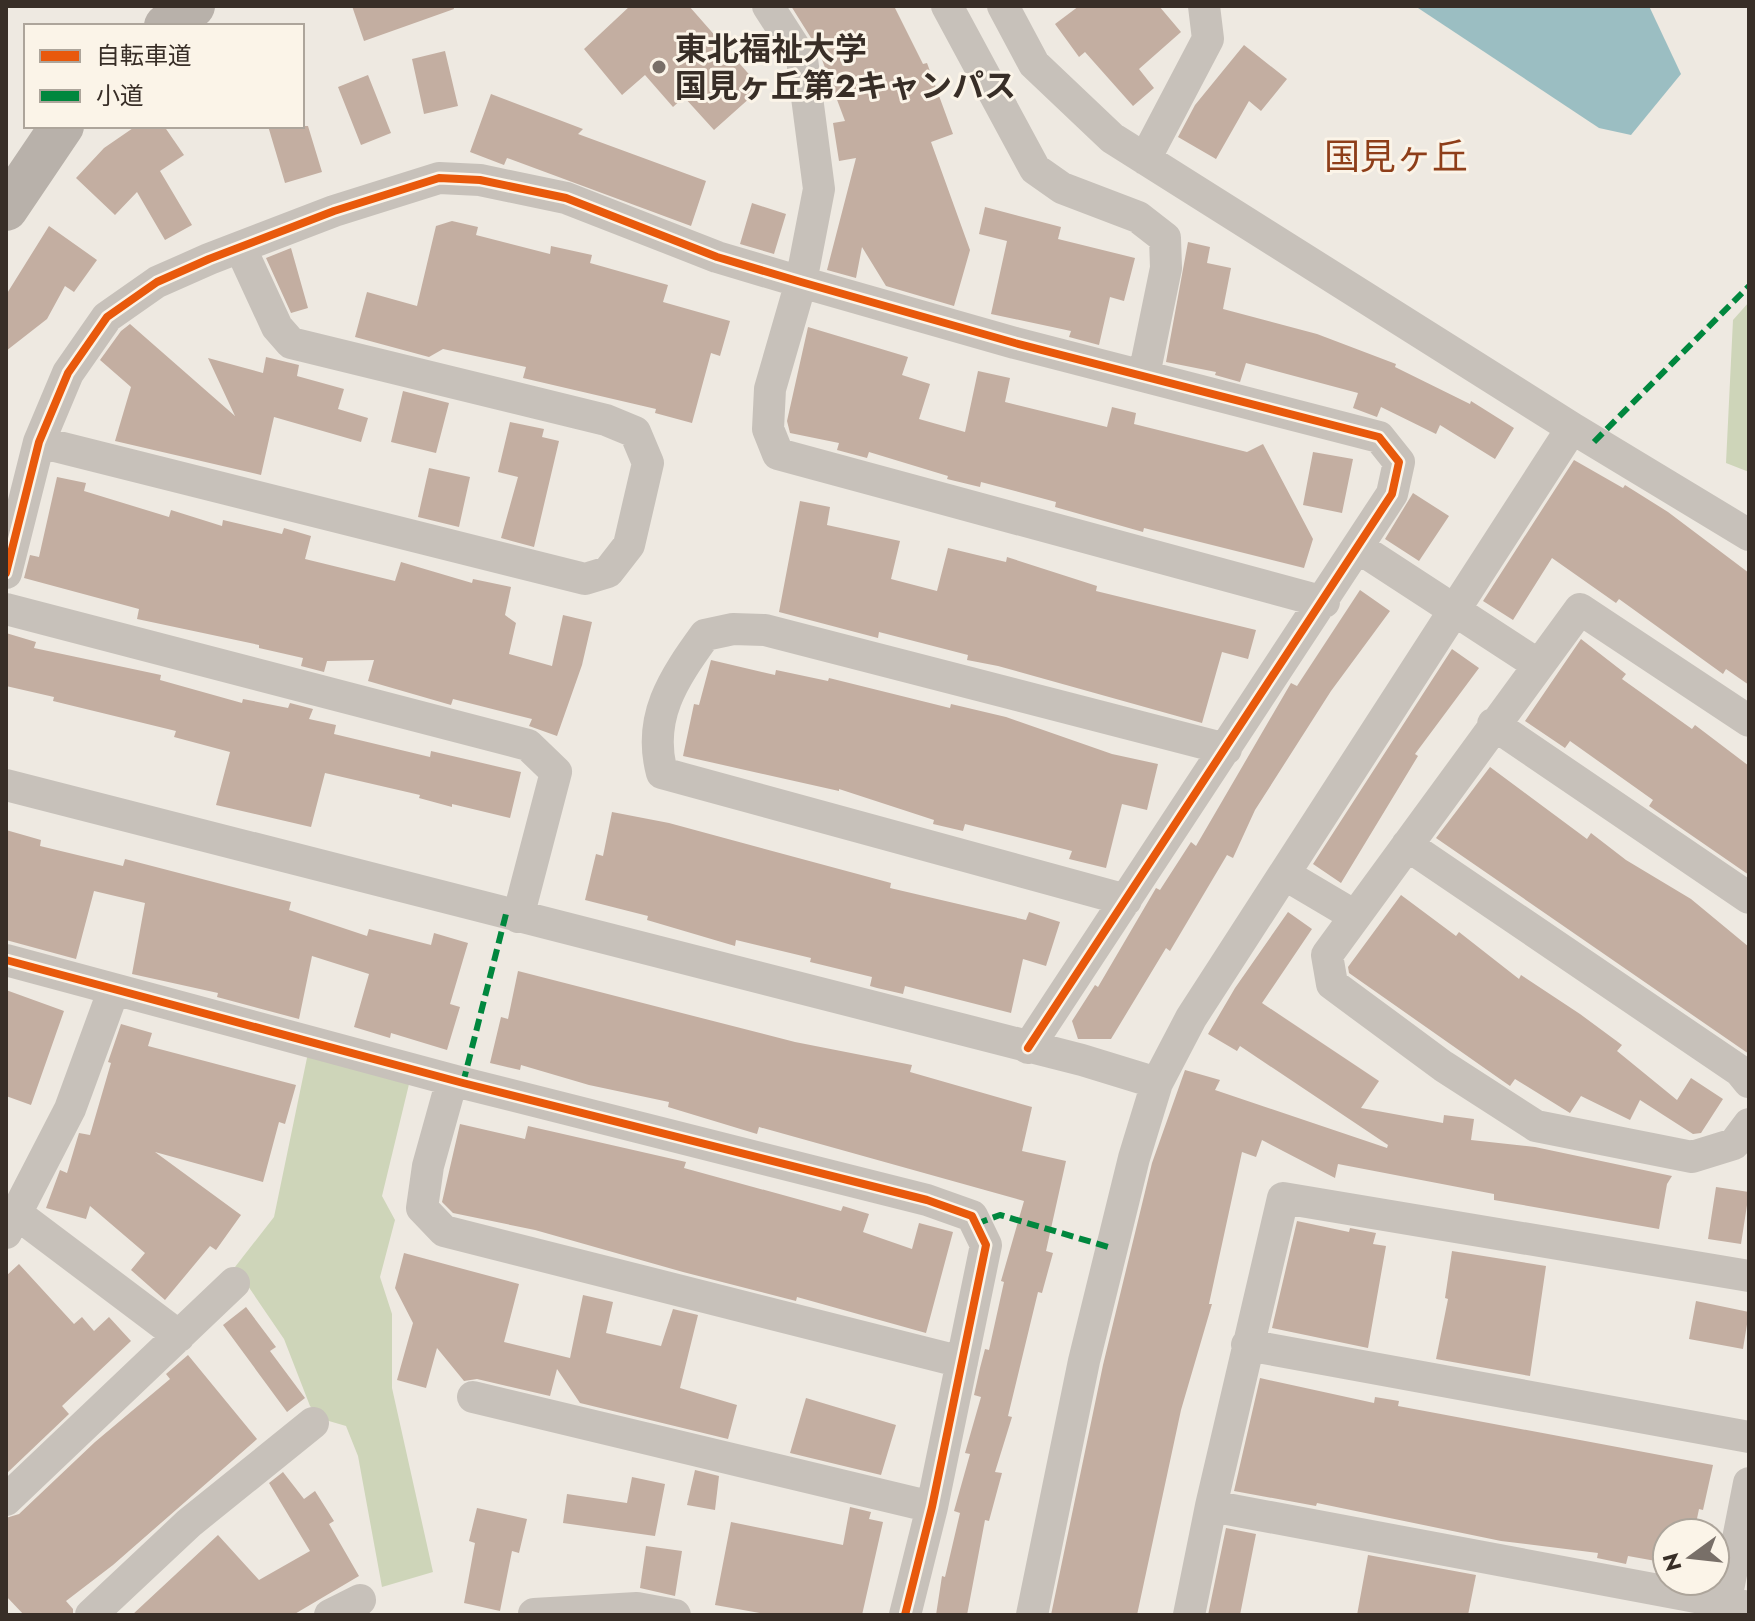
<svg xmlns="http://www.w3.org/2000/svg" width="1755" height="1621" font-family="Jost,'Noto Sans JP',sans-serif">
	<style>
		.green { fill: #ced5b9 }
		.water { fill: #9bbec2 }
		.building { fill: #c3aea1 }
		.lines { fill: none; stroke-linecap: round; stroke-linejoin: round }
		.street { stroke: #c7c1ba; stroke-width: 32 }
		.secondary { stroke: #b8b1aa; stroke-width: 44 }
		.quiet { stroke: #00873e; stroke-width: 6; stroke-dasharray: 12 6; stroke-linecap: butt }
		.cycleway-casing { stroke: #fbf4e8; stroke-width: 13 }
		.cycleway { stroke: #e8590c; stroke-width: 8 }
		.poi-dot { fill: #786f68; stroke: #fbf4e8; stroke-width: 3 }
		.labels { text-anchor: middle; stroke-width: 6; stroke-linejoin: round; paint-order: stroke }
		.poi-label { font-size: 32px; font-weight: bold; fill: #382e27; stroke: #fbf4e8; text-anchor: start }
		.quarter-label { font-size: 36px; fill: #8e3e19; stroke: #fbf4e8 }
	</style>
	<rect width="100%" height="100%" fill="#eee9e1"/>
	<!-- green -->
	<path class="green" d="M1749 302V472L1726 463 1733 320Z
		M308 1053 410 1080 382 1196 395 1220 380 1277 392 1314V1388L433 1572 382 1587 358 1456 346 1426 322 1419 310 1406 284 1339 235 1267 274 1217Z"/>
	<!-- water -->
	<path class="water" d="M1415 6H1649L1681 74 1631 135 1599 128Z"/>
	<!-- building -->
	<path class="building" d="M352 6H453L454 9 364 41Z
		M630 6H689L761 88 714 130 684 97 673 107 645 75 622 95 584 49Z
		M791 6H894L923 64 927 63 953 134 931 142 970 250 954 306 886 286 862 247 856 278 827 270 856 158 839 161 833 123 845 121 818 49Z
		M1079 6H1159L1181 32 1139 69 1154 88 1133 106 1085 52 1079 57 1055 24Z
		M1244 45 1287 79 1261 111 1249 101 1216 159 1178 137 1195 105Z
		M445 51 458 106 424 114 412 59Z
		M368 75 391 133 361 145 338 87Z
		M491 94 583 129 578 134 706 181 691 226 507 158 504 165 470 152Z
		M136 126H164L184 155 160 171 192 225 165 240 137 192 115 215 76 178 104 148Z
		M268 126H308L322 172 285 183Z
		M752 203 786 214 774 254 740 244Z
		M985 207 1061 227 1058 239 1135 258 1124 301 1110 297 1099 345 1069 337 1071 331 991 314 1007 241 979 234Z
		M452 221 478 227 476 235 550 254 551 246 592 255 590 263 668 285 663 302 730 321 720 356 711 353 692 423 655 413 656 409 523 378 526 367 443 349 429 357 355 337 367 292 417 306 436 226Z
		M49 226 97 260 74 292 65 286 47 319 6 351V295Z
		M1188 242 1210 247 1207 263 1231 268 1223 309 1317 334 1396 364 1395 367 1470 404 1471 401 1514 428 1495 459 1440 425 1436 434 1381 407 1377 417 1353 408 1358 393 1246 363 1240 382 1215 375 1216 372 1166 362Z
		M291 248 308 308 291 313 266 258Z
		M130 324 235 416 208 358 263 373 266 357 299 365 297 376 344 389 338 409 368 418 361 442 274 417 261 475 115 441 131 387 100 360 121 331Z
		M808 327 908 357 902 375 930 384 919 419 965 432 978 371 1010 378 1005 402 1107 427 1112 407 1136 413 1134 424 1247 452 1263 444 1313 539 1304 568 1144 528 1143 532 1055 507 1056 502 981 482 980 487 947 479 948 476 869 452 867 458 837 450 839 443 790 433 787 421Z
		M403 391 449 403 436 453 391 442Z
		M510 422 544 429 542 437 559 441 534 547 501 538 518 477 498 472Z
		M1313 452 1353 459 1342 513 1303 505Z
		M1574 460 1623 488 1625 485 1668 512 1749 573V685L1726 669 1723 674 1619 599 1616 603 1552 558 1513 620 1483 601Z
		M429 468 470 477 459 527 418 517Z
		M57 477 86 483 84 491 169 517 171 510 222 526 223 520 282 534 284 528 311 536 305 559 395 581 401 562 472 583 473 579 511 587 505 615 516 623 509 654 552 666 563 615 592 622 582 665 557 736 529 726 532 719 453 699 451 705 368 681 374 660 327 661 324 672 301 666 303 658 259 648V645L137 619 139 609 24 578 30 555 39 557Z
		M1413 493 1449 516 1419 561 1385 539Z
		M800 501 830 507 827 525 900 541 891 579 937 591 948 548 1006 562 1007 557 1097 586 1096 591 1256 630 1248 659 1222 652 1202 723 998 666 967 660 968 655 879 632 878 638 779 612Z
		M1360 590 1390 611 1331 691 1255 810 1233 858 1227 855 1170 951 1166 948 1111 1039H1078L1072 1021 1095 985 1098 987 1156 888 1160 890 1191 842 1196 846 1291 683 1297 686Z
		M6 633 36 642 34 648 161 675 160 680 242 703 243 699 288 708 290 703 313 709 309 719 336 725 334 734 430 757 431 751 521 772 510 818 452 804V807L419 798 420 795 325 773 311 827 216 805 230 752 174 737 176 731 53 701 54 697 6 686Z
		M1581 639 1626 674 1622 679 1692 729 1695 725 1749 766V875L1649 806 1653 800 1570 741 1565 748 1525 721Z
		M1452 649 1479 668 1415 754 1418 756 1341 883 1313 864Z
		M711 660 775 675 776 670 828 681 829 678 950 708 951 704 1006 717 1112 754 1158 764 1147 810 1122 804 1106 868 1069 859 1072 851 965 824 963 831 933 824 934 820 839 789V791L683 756 694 704 699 705Z
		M1490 767 1587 839 1591 833 1626 860 1691 899 1749 947V1054L1436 838Z
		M612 812 669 823 891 883 890 888 1026 920 1029 912 1060 922 1046 966 1023 959 1011 1013 905 986 903 994 877 988 870 986 872 977 810 962 811 958 736 940 735 946 647 920 648 916 585 900 596 854 603 856Z
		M6 830 41 840 40 846 123 866 125 859 291 902 289 910 367 936 369 929 431 945 434 933 468 943 450 1004 460 1007 447 1050 391 1033 390 1038 354 1027 369 974 312 956 299 1019 217 997 218 993 132 974 145 903 94 891 76 959 6 940Z
		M1401 895 1456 936 1459 932 1519 979 1521 975 1580 1014 1622 1045 1617 1051 1677 1100 1691 1078 1723 1099 1701 1133 1693 1134 1640 1100 1630 1120 1581 1096 1570 1113 1515 1079 1510 1086 1349 973 1348 967Z
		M1288 912 1312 929 1262 1003 1379 1081 1361 1108 1443 1123 1444 1115 1474 1119 1471 1140 1535 1147 1672 1176 1667 1184 1659 1229 1494 1200V1194L1338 1164 1335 1178 1262 1140 1256 1157 1242 1152 1209 1304H1212L1181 1410 1137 1615H1051L1103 1365 1152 1163 1185 1070 1220 1080 1215 1090 1387 1148 1388 1145 1240 1046 1237 1051 1208 1034 1235 988Z
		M518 971 795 1042 912 1065 910 1072 1032 1107 1022 1151 1066 1161 1046 1251 1053 1253 1042 1293 1038 1292 1008 1416 1012 1417 995 1472 1002 1473 989 1521 985 1520 967 1615H936L942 1576 945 1577 960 1513 954 1511 970 1454 965 1453 981 1397 974 1395 980 1368 985 1349 989 1350 1004 1282 1001 1281 1024 1201 759 1127 757 1134 668 1107 669 1102 589 1085 521 1065 520 1070 490 1063 501 1017 508 1019Z
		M6 990 64 1011 31 1105 6 1096Z
		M121 1024 152 1033 148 1046 296 1085 285 1124 279 1122 263 1182 155 1152 241 1215 216 1250 210 1246 165 1300 131 1270 145 1253 90 1206 86 1219 46 1208 60 1170 67 1173 79 1133 90 1135 111 1063 108 1062Z
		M460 1124 525 1139 528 1126 686 1162 684 1168 841 1211 843 1206 869 1214 863 1232 912 1249 919 1223 953 1232 926 1333 797 1297 796 1301 683 1272 535 1230 453 1213 442 1202Z
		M1716 1187 1749 1192 1741 1244 1708 1239Z
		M1297 1221 1349 1232 1350 1228 1376 1233 1373 1244 1386 1246 1368 1348 1272 1328Z
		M1452 1251 1546 1266 1530 1376 1436 1359 1448 1299 1445 1298Z
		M404 1253 519 1284 504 1342 570 1358 583 1295 613 1302 606 1333 661 1346 673 1309 698 1315 680 1388 737 1405 728 1439 580 1403 557 1369 550 1396 477 1379 464 1381 437 1348 426 1388 397 1380 413 1323 395 1288Z
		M19 1264 74 1324 82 1317 94 1331 109 1317 131 1341 62 1406 69 1414 6 1474V1276Z
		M1696 1301 1749 1312 1743 1349 1689 1339Z
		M246 1307 276 1347 270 1351 305 1398 287 1412 223 1325Z
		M188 1355 257 1439 113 1565 66 1601 73 1609V1615H24L6 1596V1518L19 1514 95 1442 170 1379 166 1374Z
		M1260 1378 1374 1403 1375 1397 1399 1401 1398 1406 1713 1465 1703 1510 1699 1509 1694 1533H1667V1563L1628 1556 1626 1564 1597 1558 1598 1553 1501 1541 1317 1503 1316 1506 1234 1491Z
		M806 1398 896 1425 881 1475 790 1453Z
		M695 1470 719 1476 715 1510 687 1505Z
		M283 1472 304 1499 315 1491 334 1521 329 1524 359 1576 293 1615H132L218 1535 259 1580 310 1551 269 1483Z
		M632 1477 665 1484 655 1536 563 1523 567 1494 627 1503Z
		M850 1507 871 1512 869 1519 883 1522 862 1615H771L715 1605 731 1522 843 1545Z
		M477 1508 527 1519 519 1553 512 1551 500 1611 464 1603 475 1543 469 1541Z
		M1226 1528 1256 1534 1240 1615H1208Z
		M646 1546 682 1551 675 1596 640 1588Z
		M1368 1555 1476 1575 1468 1615H1357Z"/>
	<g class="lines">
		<!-- street -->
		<path class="street" d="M768 6 802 59 819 189 801 282 770 389 768 429 778 454 1324 602
			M947 6 1035 169 1062 188 1138 217 1165 238 1166 268 1144 375
			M1003 6 1034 64 1112 138 1572 428 1749 535
			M1145 159 1208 39 1204 6
			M39 442 585 579 608 572 629 545 648 463 635 432 606 420 291 343 277 327 241 249
			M1359 548 1537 664
			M6 573 39 442 68 373 107 317 157 282 209 259 334 211 439 178 480 180 566 198 717 257 801 282 1015 343 1379 437 1399 462 1392 494 1028 1048
			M6 609 528 745 556 772 518 917
			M1749 721 1580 609 1327 955 1332 984 1443 1066 1536 1126 1692 1157 1734 1144 1749 1124
			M1493 724 1749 898
			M6 785 1082 1060 1157 1083
			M1407 845 1740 1071 1749 1082
			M1284 874 1355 916
			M1126 900 662 773C647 718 673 679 705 635L733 629 765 630 1226 749
			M6 960 463 1083 927 1200 972 1216 986 1245 932 1507 905 1615
			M452 1080 428 1166 422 1208 444 1231 962 1362
			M17 1214 179 1336
			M6 1233 70 1109 114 989
			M1247 1345 1749 1437
			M473 1397 932 1507
			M6 1500 234 1283
			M1211 1506 1749 1607
			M534 1614 637 1608 675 1615
			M91 1615 189 1523 313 1423
			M330 1615 360 1600
			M1032 1615 1084 1361 1134 1158 1157 1083 1191 1018 1572 428
			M1189 1615 1211 1506 1283 1198 1749 1276
			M1723 1615 1749 1483"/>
		<!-- secondary -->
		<path class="secondary" d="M166 26 193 6
			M6 209 62 126"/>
		<!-- quiet -->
		<path class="quiet" d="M1594 442 1749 286
			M463 1083 506 914
			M976 1224 1000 1215 1112 1248"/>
		<!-- cycleway casing -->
		<g class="cycleway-casing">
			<path id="cycleway" d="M6 573 39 442 68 373 107 317 157 282 209 259 334 211 439 178 480 180 566 198 717 257 801 282 1015 343 1379 437 1399 462 1392 494 1028 1048
				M6 960 463 1083 927 1200 972 1216 986 1245 932 1507 905 1615"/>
		</g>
		<!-- cycleway -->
		<use href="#cycleway" class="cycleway"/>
	</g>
	<!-- markers -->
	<circle class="poi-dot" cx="659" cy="67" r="8"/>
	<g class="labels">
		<!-- poi labels -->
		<g class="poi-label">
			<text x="675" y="60">東北福祉大学<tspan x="675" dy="37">国見ヶ丘第2キャンパス</tspan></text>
		</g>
		<!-- quarter labels -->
		<g class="quarter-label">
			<text x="1396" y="169">国見ヶ丘</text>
		</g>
	</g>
	<!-- border -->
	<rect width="1755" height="1621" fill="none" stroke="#382e27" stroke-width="16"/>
	<!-- legend -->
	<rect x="24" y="24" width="280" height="104" fill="#fbf4e8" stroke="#ada59b" stroke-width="2"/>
	<rect x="40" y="50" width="40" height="12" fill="#e8590c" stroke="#ada59b" stroke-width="2"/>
	<text x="96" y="64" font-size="24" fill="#382e27">自転車道</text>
	<rect x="40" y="90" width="40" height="12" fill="#00873e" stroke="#ada59b" stroke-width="2"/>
	<text x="96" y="104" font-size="24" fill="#382e27">小道</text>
	<!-- north arrow -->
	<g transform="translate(1691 1557) rotate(255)"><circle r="38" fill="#fbf4e8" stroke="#ada59b" stroke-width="2"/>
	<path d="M0-6L14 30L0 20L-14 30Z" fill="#786f68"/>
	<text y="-12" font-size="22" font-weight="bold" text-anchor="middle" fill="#382e27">N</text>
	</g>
</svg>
